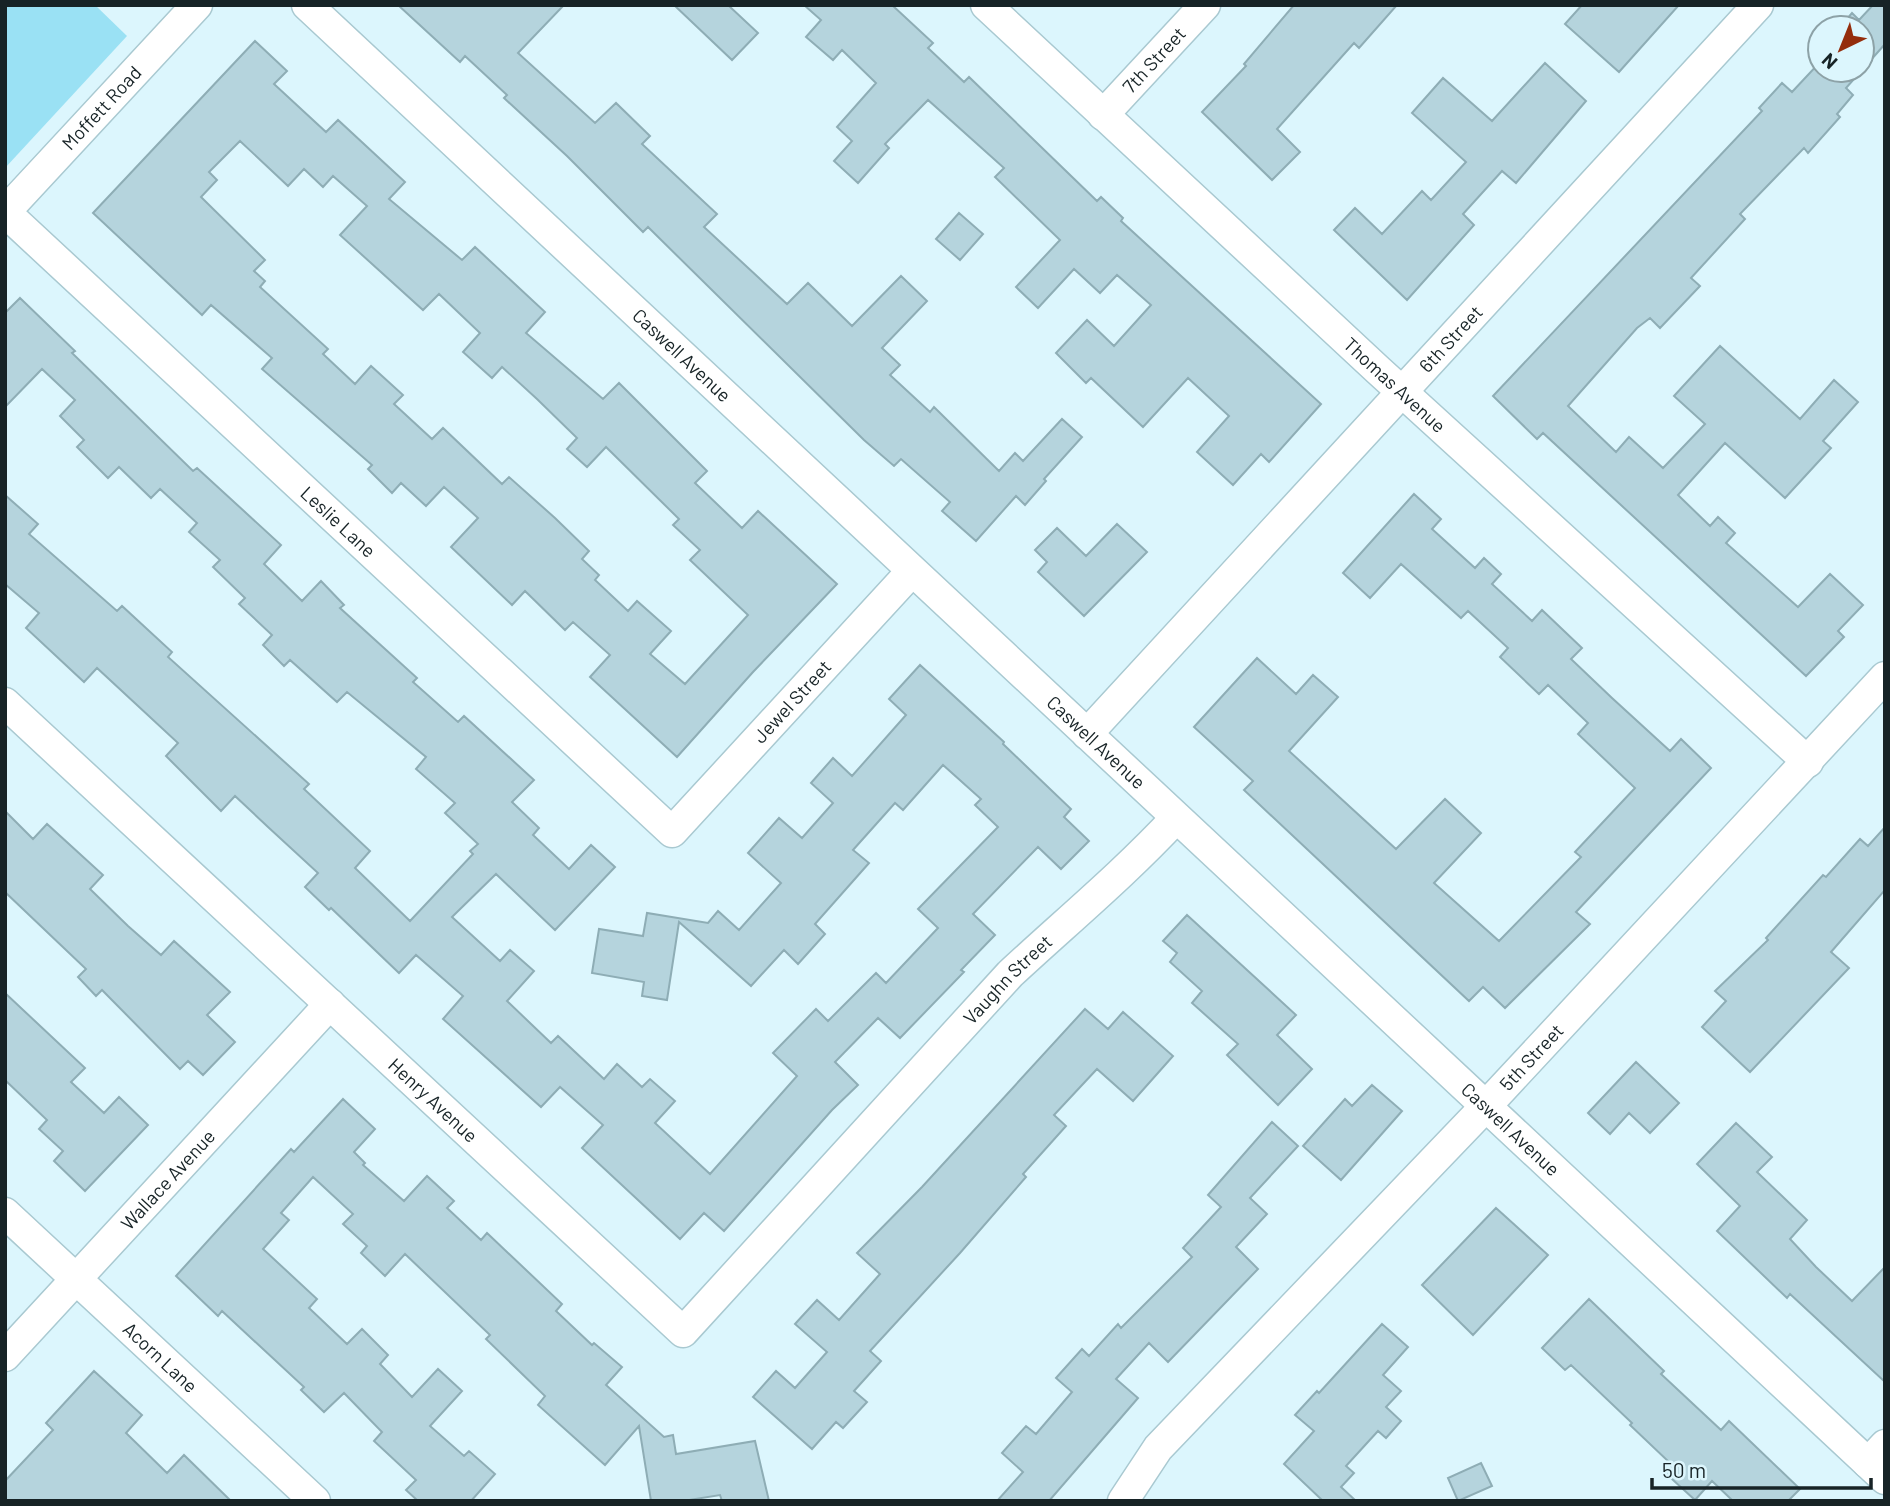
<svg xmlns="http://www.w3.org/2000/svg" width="1890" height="1506" font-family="Barlow,sans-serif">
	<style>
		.green { fill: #9ae1f4 }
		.building { fill: #b5d4dd; stroke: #8eadb5; stroke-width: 2; fill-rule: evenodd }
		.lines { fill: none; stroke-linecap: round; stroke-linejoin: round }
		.street-casing { stroke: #a9c9d1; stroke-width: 33 }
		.street { stroke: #fff; stroke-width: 30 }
		.labels { text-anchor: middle; stroke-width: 7; stroke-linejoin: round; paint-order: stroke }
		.street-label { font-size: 19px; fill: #172326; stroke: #dcf6fd }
	</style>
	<rect width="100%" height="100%" fill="#dcf6fd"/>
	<!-- green -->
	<path class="green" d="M5 5H95L127 36 5 168Z"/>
	<!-- building -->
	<path class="building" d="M398 5H564L518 53 595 123 616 103 650 136 642 144 717 214 704 227 787 304 808 283 852 326 901 276 927 301 882 348 900 365 890 375 930 412 934 407 999 471 1015 453 1023 461 1062 419 1082 437 1044 479 1046 481 1025 505 1016 496 976 541 942 511 950 502 901 459 894 466 864 440 648 227 643 232 567 156 504 98 507 95 465 56 460 62Z
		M674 5H728L758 33 732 60Z
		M804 5H892L933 43 928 48 964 82 969 77 1097 201 1101 197 1123 218 1121 221 1321 404 1269 462 1261 454 1233 485 1197 452 1229 416 1188 378 1143 427 1091 378 1086 383 1056 353 1087 320 1114 346 1151 305 1117 275 1100 293 1074 269 1038 308 1016 287 1060 240 995 177 1004 168 928 100 885 144 889 148 858 183 834 161 852 141 837 127 876 83 842 50 833 60 806 37 821 20Z
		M1294 5H1397L1359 48 1354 43 1277 129 1300 152 1272 180 1202 112 1246 66 1244 64Z
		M1582 5H1679L1619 72 1565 24Z
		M1873 5H1885V44L1846 88 1853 95 1837 114 1840 117 1808 153 1804 148 1740 214 1745 219 1691 278 1700 286 1660 328 1650 318 1637 328 1568 406 1616 452 1629 437 1663 468 1705 424 1674 396 1720 346 1800 419 1834 380 1858 402 1823 441 1831 448 1785 498 1725 443 1678 495 1710 526 1718 517 1735 533 1726 543 1798 607 1830 574 1863 605 1838 631 1844 637 1806 676 1543 433 1537 439 1493 396 1762 111 1759 108 1782 83 1792 92 1820 62V70H1862V28H1839L1852 13 1859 20Z
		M255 41 287 71 274 84 326 132 338 120 405 182 389 199 462 260 475 247 545 312 526 333 603 399 619 383 707 471 695 483 742 528 758 511 837 584 753 672 677 757 590 677 610 655 573 622 565 630 525 591 512 605 451 547 478 518 444 487 426 506 401 483 392 493 368 469 372 465 262 369 272 358 211 305 202 315 93 213ZM240 141 288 186 304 169 323 187 333 176 367 206 340 235 423 310 439 294 480 333 463 352 492 378 502 367 537 399 577 438 567 449 587 467 606 447 679 519 673 525 700 550 690 560 748 615 685 684 650 654 671 631 637 601 628 611 595 580 599 575 582 559 589 551 555 518 509 477 502 484 443 428 432 439 394 404 403 395 371 366 355 384 323 354 328 349 260 287 265 281 254 271 265 260 201 197 217 180 209 172Z
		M1545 63 1586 101 1516 183 1502 171 1463 214 1474 225 1407 300 1334 230 1355 208 1382 234 1422 191 1431 200 1466 162 1412 113 1443 78 1492 121Z
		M959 213 983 234 960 260 936 239Z
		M20 298 75 351 72 353 193 471 197 468 281 545 264 564 302 601 321 581 344 605 340 608 417 678 413 682 458 722 464 716 534 780 512 802 539 828 533 835 569 869 591 845 615 867 555 930 496 874 452 917 500 961 510 950 534 971 507 1001 551 1043 558 1036 604 1079 617 1064 642 1087 650 1079 675 1101 655 1123 710 1174 797 1076 773 1053 816 1009 828 1021 876 973 886 983 938 928 918 909 998 827 975 805 981 799 943 765 903 810 895 803 853 850 869 863 815 924 825 934 798 964 784 950 751 986 679 922 667 1000 642 996 644 982 592 973 599 929 643 936 647 913 708 923 718 911 739 930 781 883 748 853 779 818 802 838 833 803 811 783 833 758 852 776 906 715 889 699 920 665 1004 742 1003 744 1071 809 1064 817 1089 841 1061 869 1038 847 973 914 995 935 961 970 964 972 900 1038 878 1018 835 1062 858 1085 832 1110 724 1231 704 1213 680 1239 582 1148 603 1125 560 1087 541 1107 443 1019 463 996 416 955 399 973 331 908 329 910 305 887 318 873 268 827 235 796 221 811 166 756 178 743 97 668 84 682 26 628 39 613 5 584V495L38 524 29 534 117 611 122 606 172 652 168 657 309 784 304 789 370 851 355 868 410 921 473 854 470 851 478 844 445 813 455 803 416 769 426 757 347 692 337 702 290 660 284 666 263 645 272 635 239 604 245 598 213 567 220 560 189 532 197 523 160 489 151 498 119 467 108 478 77 447 84 440 60 416 75 400 42 369 5 407V313Z
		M1414 494 1441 519 1432 529 1475 568 1484 558 1501 574 1492 584 1532 621 1542 610 1582 648 1571 659 1612 698 1670 751 1681 739 1711 768 1576 912 1590 924 1505 1008 1483 987 1469 1001 1244 790 1253 781 1194 727 1257 658 1296 694 1313 675 1338 697 1289 751 1396 849 1445 799 1481 833 1434 883 1499 941 1581 857 1575 852 1635 788 1578 734 1588 723 1548 685 1539 694 1500 657 1508 648 1468 611 1461 618 1401 564 1370 598 1343 573Z
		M1117 524 1147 552 1084 616 1038 572 1047 562 1035 550 1057 528 1086 556Z
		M5 811 33 839 47 824 103 875 90 889 128 926 161 955 174 941 230 992 207 1015 235 1042 203 1075 188 1061 180 1069 102 990 96 996 78 977 86 969 5 892Z
		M1885 827V890L1831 952 1849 968 1750 1072 1702 1027 1726 1001 1715 991 1768 940 1766 938 1823 875 1826 877 1860 839 1868 846Z
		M1187 915 1296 1015 1277 1035 1312 1069 1278 1105 1227 1055 1238 1044 1192 1003 1202 991 1170 962 1177 953 1163 941Z
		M5 993 85 1068 71 1082 104 1113 119 1097 148 1125 85 1191 54 1161 63 1151 39 1129 47 1120 5 1080Z
		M1085 1009 1108 1029 1123 1012 1173 1056 1133 1101 1097 1069 1054 1115 1066 1126 1023 1174 1026 1177 960 1253 870 1351 881 1361 854 1391 867 1402 843 1428 836 1422 812 1449 753 1397 776 1371 795 1388 827 1352 795 1324 817 1300 839 1320 880 1274 857 1253 922 1187Z
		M1636 1062 1679 1103 1650 1133 1629 1113 1610 1134 1588 1113Z
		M1372 1085 1402 1111 1341 1180 1303 1146 1345 1099 1352 1106Z
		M343 1099 375 1129 354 1152 365 1163 363 1165 404 1201 427 1176 454 1201 447 1208 481 1240 487 1233 562 1304 556 1311 592 1345 594 1343 622 1367 606 1385 664 1437 673 1435 676 1454 755 1441 769 1501H722L720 1495 683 1501H651L639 1426 605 1465 538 1405 545 1396 486 1339 490 1335 405 1254 385 1276 361 1253 367 1246 343 1224 353 1214 313 1177 281 1213 289 1220 263 1249 317 1299 309 1308 347 1344 362 1329 388 1355 380 1364 412 1397 438 1369 462 1391 430 1426 464 1456 469 1451 495 1474 471 1501H418L406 1490 416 1480 374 1441 382 1432 344 1393 324 1412 301 1390 304 1387 222 1311 218 1316 176 1276 291 1149 294 1152Z
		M1272 1122 1298 1146 1250 1198 1267 1214 1236 1247 1258 1269 1168 1362 1149 1343 1116 1379 1138 1398 1049 1501H997L1023 1472 1002 1453 1026 1426 1036 1434 1072 1392 1056 1378 1082 1349 1089 1356 1118 1324 1121 1328 1192 1257 1183 1248 1221 1207 1208 1195Z
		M1736 1123 1772 1157 1757 1172 1807 1220 1790 1239 1816 1267 1852 1301 1885 1267V1382L1790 1294 1787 1298 1717 1231 1740 1206 1697 1164Z
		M1496 1208 1548 1255 1473 1335 1422 1285Z
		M1589 1299 1664 1371 1661 1374 1721 1430 1729 1421 1800 1489 1788 1501H1733L1712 1481 1695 1500 1662 1470 1669 1462 1630 1425 1632 1423 1571 1365 1565 1370 1542 1348Z
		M1382 1324 1408 1347 1383 1375 1401 1391 1386 1407 1401 1421 1386 1438 1378 1431 1346 1466 1354 1473 1341 1487 1356 1501H1323L1284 1464 1314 1431 1295 1415 1317 1391 1319 1393Z
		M94 1371 142 1415 126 1433 167 1473 184 1455 231 1501H5V1481L53 1430 46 1423Z
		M1481 1463 1492 1486 1458 1501 1448 1478Z"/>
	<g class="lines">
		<!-- street casing -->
		<g class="street-casing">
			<g id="street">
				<path id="s1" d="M307 5 1885 1479"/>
				<path id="s2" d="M986 5 1378 370 1808 762"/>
				<path id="s3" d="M1103 115 1205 5"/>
				<path id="s4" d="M5 212 672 832 912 571"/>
				<path id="s5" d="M5 212 197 5"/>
				<path id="s6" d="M5 703 683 1332 1010 974C1066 922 1124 874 1176 818"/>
				<path id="s7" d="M1087 734 1758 5"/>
				<path id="s8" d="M5 1213 315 1501"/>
				<path id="s9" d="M5 1356 330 1004"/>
				<path d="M1868 1463 1885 1445"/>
				<path id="s10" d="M1123 1501 1158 1448 1486 1106 1885 677"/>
			</g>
		</g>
		<!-- street -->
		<use href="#street" class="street"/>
	</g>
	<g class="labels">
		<!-- street labels -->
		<g class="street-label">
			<text dy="7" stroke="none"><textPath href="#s3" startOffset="75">7th Street</textPath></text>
			<text dy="7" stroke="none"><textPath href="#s5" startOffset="142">Moffett Road</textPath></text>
			<text dy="7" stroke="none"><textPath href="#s7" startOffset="537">6th Street</textPath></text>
			<text dy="7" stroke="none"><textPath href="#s1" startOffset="513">Caswell Avenue</textPath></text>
			<text dy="7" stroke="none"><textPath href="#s2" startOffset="558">Thomas Avenue</textPath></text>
			<text dy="7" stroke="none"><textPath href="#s4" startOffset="455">Leslie Lane</textPath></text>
			<text dy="7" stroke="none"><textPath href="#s4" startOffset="1088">Jewel Street</textPath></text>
			<text dy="7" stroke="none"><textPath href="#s1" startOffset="1080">Caswell Avenue</textPath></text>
			<text dy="7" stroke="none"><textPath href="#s6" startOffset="1404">Vaughn Street</textPath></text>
			<text dy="7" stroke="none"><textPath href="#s10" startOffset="604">5th Street</textPath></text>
			<text dy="7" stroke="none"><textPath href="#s6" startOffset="584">Henry Avenue</textPath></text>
			<text dy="7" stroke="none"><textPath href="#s1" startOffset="1647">Caswell Avenue</textPath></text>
			<text dy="7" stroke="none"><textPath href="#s9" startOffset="240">Wallace Avenue</textPath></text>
			<text dy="7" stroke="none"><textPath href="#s8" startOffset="212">Acorn Lane</textPath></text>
		</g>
	</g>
	<!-- border -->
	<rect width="1890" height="1506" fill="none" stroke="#172326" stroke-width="14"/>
	<!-- north arrow -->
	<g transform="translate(1841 49) rotate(223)"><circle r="33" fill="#dcf6fd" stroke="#8da2a7" stroke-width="2"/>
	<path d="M0-5L12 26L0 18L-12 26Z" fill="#942d0c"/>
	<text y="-10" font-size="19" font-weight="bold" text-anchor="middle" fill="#172326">N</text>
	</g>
	<!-- scale -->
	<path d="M1652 1478v10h219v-10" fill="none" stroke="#172326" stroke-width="3.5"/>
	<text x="1662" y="1478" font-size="21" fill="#172326" stroke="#dcf6fd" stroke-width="5" paint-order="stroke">50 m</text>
</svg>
